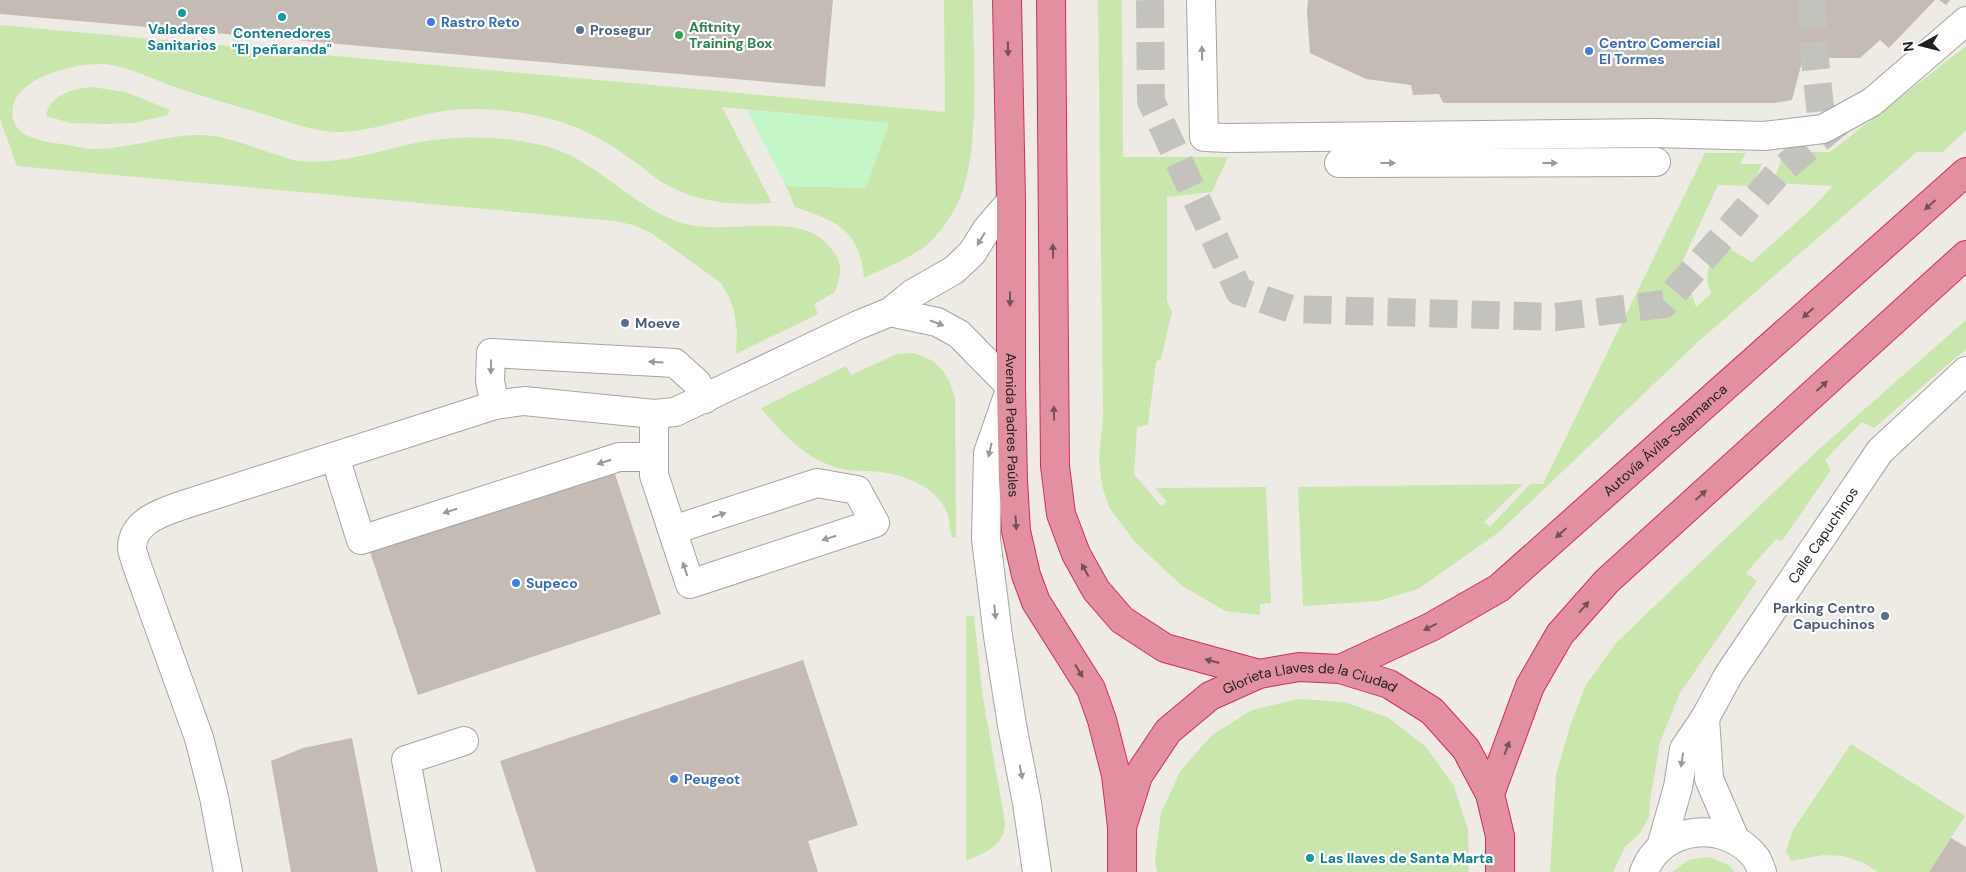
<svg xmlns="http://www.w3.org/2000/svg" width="1966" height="872" font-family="'DM Sans',sans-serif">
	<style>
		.grass { fill: #c9e6ad }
		.park { fill: #c4f6c8 }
		.building { fill: #c3bbb4 }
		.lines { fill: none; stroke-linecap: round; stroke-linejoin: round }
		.minor-tunnel { stroke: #c4c2bd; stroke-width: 28; stroke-dasharray: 28 14; stroke-linecap: butt }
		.minor-casing { stroke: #a5a5a5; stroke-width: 30 }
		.highway-casing { stroke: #d12d64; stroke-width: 30 }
		.minor { stroke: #fff; stroke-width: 28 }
		.highway { stroke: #e2909f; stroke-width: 28 }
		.oneway { fill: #765158 }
		.oneway2 { fill: #9a9a9a }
		.culture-dot { fill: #0f9aa8; stroke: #fff; stroke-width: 2 }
		.shop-dot { fill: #3f7fe0; stroke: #fff; stroke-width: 2 }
		.service-dot { fill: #5c6f8a; stroke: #fff; stroke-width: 2 }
		.leisure-dot { fill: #2e9e5b; stroke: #fff; stroke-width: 2 }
		.labels { text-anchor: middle; stroke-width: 4.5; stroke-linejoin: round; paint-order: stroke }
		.shop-label { font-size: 14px; font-weight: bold; fill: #366cbe; stroke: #fff; text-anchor: start }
		.leisure-label { font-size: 14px; font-weight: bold; fill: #27864d; stroke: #fff; text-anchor: start }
		.culture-label { font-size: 14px; font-weight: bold; fill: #0d838f; stroke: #fff }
		.service-label { font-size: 14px; font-weight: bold; fill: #4e5e75; stroke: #fff; text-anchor: start }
		.street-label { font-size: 14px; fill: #1e1e1e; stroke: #fff }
	</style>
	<rect width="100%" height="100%" fill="#eeebe5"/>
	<!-- grass -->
	<path class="grass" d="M944 0H973C973 56 980 138 963 190 957 208 946 225 933 239 916 257 886 267 864 278 859 229 838 222 795 207L786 186 866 188 888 123 722 107 772 203C736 205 704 204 671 187 660 182 651 174 642 167 619 150 594 133 567 124 529 111 476 105 437 112 405 118 368 133 335 132 312 131 289 122 267 115 237 106 205 98 175 87 152 79 126 65 101 64 75 63 18 77 13 107 7 139 46 142 69 145 77 147 86 149 95 149 130 149 164 135 199 135 225 135 249 146 274 154 282 156 291 160 299 161 337 165 375 152 411 144 455 134 515 135 558 150 604 168 638 211 686 224 725 235 800 211 828 245 844 263 842 271 835 292L814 304 818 314 736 354 737 332 734 311 729 297 721 283 653 234 633 225 615 221 17 166 0 119V25L945 112Z
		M1098 0H1122L1123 157H1228L1212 192 1167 197V301L1172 312 1161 359 1156 362 1148 425 1137 427 1134 474 1161 506 1167 502 1155 488 1266 487 1271 603 1260 604V615L1225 611 1181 585 1135 542 1110 509 1102 486 1099 458 1103 416Z
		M1966 46V130L1943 152H1917L1700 340 1498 533 1418 589 1378 601 1303 606 1298 487 1523 484 1484 522 1490 527 1530 484H1543L1705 153H1746L1740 164H1762L1752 186 1718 185 1677 273 1688 283 1696 307 1711 294C1702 271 1711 264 1721 244L1752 262 1809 211 1833 186 1773 183 1784 152H1830Z
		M92 87 126 92 170 110 167 115 135 123 107 124 70 123 46 116C49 95 74 88 92 87Z
		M1966 320V349L1874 428 1862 422 1825 460 1831 470 1782 541 1776 539 1746 573 1757 581 1680 693 1660 742 1650 801 1649 817 1640 833 1625 847 1613 872H1550L1556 775 1570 726 1586 685 1616 643 1818 450Z
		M913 353C939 360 948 373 955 398L956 537 952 538C950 531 950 522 948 515 939 488 906 475 880 472 867 470 851 472 838 468 803 457 784 435 761 408L846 366 851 375 897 354Z
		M966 616H974L983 698 1005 822C1006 845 985 853 966 861Z
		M1298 699 1345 702 1389 718 1426 747 1454 786 1468 830 1469 872H1157L1155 860 1161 813 1181 770 1212 735 1252 710Z
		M1851 744 1965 816 1929 872H1878L1864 863 1843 856 1823 855 1791 861 1786 851 1793 830Z
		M1709 857 1729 865 1735 872H1672L1688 860Z"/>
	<!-- park -->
	<path class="park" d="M747 110 889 123 866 188 786 186Z"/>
	<!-- building -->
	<path class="building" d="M0 0H833L825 87 0 14Z
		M1308 0H1935L1889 48 1880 40 1860 58H1803L1792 100 1775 103H1443L1439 94 1413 95 1411 85 1366 79 1310 53 1307 12Z
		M1939 0H1950L1946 5Z
		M614 471 661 614 418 695 370 552Z
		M803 660 858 825 808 841 818 872H536L500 761Z
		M352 738 378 872H291L271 761 303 748Z
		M1951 838 1966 847V872H1929Z"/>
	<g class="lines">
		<!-- minor-tunnel -->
		<path class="minor-tunnel" d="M1150 0 1151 101 1239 291 1291 309 1556 317 1664 304 1778 173 1840 121
			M1812 0 1814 51 1823 134"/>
		<!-- minor casing -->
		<g class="minor-casing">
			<g id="minor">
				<path d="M1201 0 1204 137 1228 138 1656 133 1764 136 1823 129 1872 102 1966 21"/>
				<path d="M1339 163 1656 162"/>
				<path d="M890 312 937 322 959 334 1011 387 988 453 986 539 998 636 1012 725 1027 803 1037 872"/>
				<path d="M495 405 490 381 491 353 675 363 697 383 705 399"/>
				<path d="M654 414V475L690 584 875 523 857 490 817 483 673 530"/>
				<path d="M335 457 361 540 619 457H652"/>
				<path d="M1705 718 1709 779 1735 839"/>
				<path id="s1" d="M1661 847 1678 787 1684 749 1705 718 1729 674 1880 451 1966 371"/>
				<path d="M228 872 214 797 199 738 136 563C135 558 132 552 132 548 132 520 166 511 186 504L495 405 524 401 654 414 675 412 858 325 890 312 912 294 954 270 972 253 987 229 1011 201"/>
				<path d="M427 872 406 760 464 741"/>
				<path d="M1644 872C1661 825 1726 819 1756 858 1759 862 1760 868 1762 872"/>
			</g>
		</g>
		<!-- highway casing -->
		<g class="highway-casing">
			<g id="highway">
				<path id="s2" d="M1007 0 1011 201V387L1013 480 1016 531 1026 575 1036 602 1091 689 1102 720 1116 775 1122 827"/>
				<path d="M1051 0 1055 466 1061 514 1076 554 1096 590 1122 620 1165 648 1259 674"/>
				<path id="s3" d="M1340 669 1431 627 1499 588 1966 172"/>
				<path d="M1490 794 1530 686 1560 634 1607 581 1966 255"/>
				<path id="s4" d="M1122 872V827L1138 776 1168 731 1210 696 1259 674 1299 667 1340 669 1389 684 1432 711 1466 749 1490 794 1500 836V872"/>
			</g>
		</g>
		<!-- minor -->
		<use href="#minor" class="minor"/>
		<!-- highway -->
		<use href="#highway" class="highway"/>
	</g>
	<!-- one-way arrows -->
	<defs><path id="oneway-solid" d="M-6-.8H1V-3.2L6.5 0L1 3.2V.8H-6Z" transform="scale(1.25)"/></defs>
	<g class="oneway">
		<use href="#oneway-solid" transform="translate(1008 49) rotate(89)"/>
		<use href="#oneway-solid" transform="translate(1930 205) rotate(138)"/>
		<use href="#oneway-solid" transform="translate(1053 251) rotate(-91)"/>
		<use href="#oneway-solid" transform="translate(1010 299) rotate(90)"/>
		<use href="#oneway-solid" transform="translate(1808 313) rotate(138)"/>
		<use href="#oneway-solid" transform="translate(1822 386) rotate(-42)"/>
		<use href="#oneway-solid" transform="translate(1054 413) rotate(-91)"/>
		<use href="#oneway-solid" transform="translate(1701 495) rotate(-42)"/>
		<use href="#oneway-solid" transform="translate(1016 523) rotate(86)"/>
		<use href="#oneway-solid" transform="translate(1561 533) rotate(138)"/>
		<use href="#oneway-solid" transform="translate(1085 570) rotate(-119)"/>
		<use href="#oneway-solid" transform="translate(1584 607) rotate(-49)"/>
		<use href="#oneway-solid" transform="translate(1430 627) rotate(153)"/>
		<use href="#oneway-solid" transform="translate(1212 661) rotate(-165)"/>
		<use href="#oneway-solid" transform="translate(1079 671) rotate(59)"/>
		<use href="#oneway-solid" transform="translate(1507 748) rotate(-69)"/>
	</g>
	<g class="oneway2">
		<use href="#oneway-solid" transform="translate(1202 53) rotate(-91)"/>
		<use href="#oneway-solid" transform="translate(1388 163)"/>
		<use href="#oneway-solid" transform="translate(1550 163)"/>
		<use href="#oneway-solid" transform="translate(981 239) rotate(121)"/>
		<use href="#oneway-solid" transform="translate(937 323) rotate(21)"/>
		<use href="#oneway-solid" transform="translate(656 362) rotate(-177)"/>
		<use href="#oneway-solid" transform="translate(491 367) rotate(91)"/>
		<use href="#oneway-solid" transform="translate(990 450) rotate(103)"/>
		<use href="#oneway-solid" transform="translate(604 462) rotate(162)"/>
		<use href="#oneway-solid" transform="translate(450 511) rotate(162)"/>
		<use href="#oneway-solid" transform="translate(719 515) rotate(-18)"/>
		<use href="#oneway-solid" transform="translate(829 538) rotate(162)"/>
		<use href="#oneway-solid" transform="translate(685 569) rotate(-108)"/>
		<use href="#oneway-solid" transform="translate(995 612) rotate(85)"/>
		<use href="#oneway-solid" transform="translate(1682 760) rotate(99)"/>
		<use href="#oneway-solid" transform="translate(1021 772) rotate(79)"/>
	</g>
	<!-- markers -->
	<g class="culture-dot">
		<circle cx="182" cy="13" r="5"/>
		<circle cx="282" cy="17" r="5"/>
		<circle cx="1310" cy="858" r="5"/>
	</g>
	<g class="shop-dot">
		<circle cx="431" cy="22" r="5"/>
		<circle cx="1589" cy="51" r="5"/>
		<circle cx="516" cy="583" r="5"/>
		<circle cx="674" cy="779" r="5"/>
	</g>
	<g class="service-dot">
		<circle cx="580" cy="30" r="5"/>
		<circle cx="625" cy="323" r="5"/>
		<circle cx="1885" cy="616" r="5"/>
	</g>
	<circle class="leisure-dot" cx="679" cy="35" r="5"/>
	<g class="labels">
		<!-- shop labels -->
		<g class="shop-label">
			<text x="441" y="27">Rastro Reto</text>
			<text x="1599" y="48">Centro Comercial<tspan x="1599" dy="16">El Tormes</tspan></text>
			<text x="526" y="588">Supeco</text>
			<text x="684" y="784">Peugeot</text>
		</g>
		<!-- leisure labels -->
		<g class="leisure-label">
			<text x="689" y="32">Afitnity<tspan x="689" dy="16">Training Box</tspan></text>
		</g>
		<!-- culture labels -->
		<g class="culture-label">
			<text x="182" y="34">Valadares<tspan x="182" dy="16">Sanitarios</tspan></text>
			<text x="282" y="38">Contenedores<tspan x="282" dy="16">"El peñaranda"</tspan></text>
			<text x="1320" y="863" text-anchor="start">Las llaves de Santa Marta</text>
		</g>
		<!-- service labels -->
		<g class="service-label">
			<text x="590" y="35">Prosegur</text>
			<text x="635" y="328">Moeve</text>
			<text x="1875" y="613" text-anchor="end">Parking Centro<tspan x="1875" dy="16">Capuchinos</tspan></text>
		</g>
		<!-- street labels -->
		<g class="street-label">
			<text dy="5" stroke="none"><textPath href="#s2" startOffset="425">Avenida Padres Paúles</textPath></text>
			<text dy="5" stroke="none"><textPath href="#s3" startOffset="401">Autovía Ávila-Salamanca</textPath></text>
			<text dy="5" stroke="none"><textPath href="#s1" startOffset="356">Calle Capuchinos</textPath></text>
			<text dy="5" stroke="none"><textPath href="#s4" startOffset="312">Glorieta Llaves de la Ciudad</textPath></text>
		</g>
	</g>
	<!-- north arrow -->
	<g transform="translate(1921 45) rotate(263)" stroke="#ffffff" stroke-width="4" paint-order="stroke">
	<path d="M0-4L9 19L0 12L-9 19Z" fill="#1e1e1e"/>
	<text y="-8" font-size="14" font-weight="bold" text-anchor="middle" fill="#1e1e1e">N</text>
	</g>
</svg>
